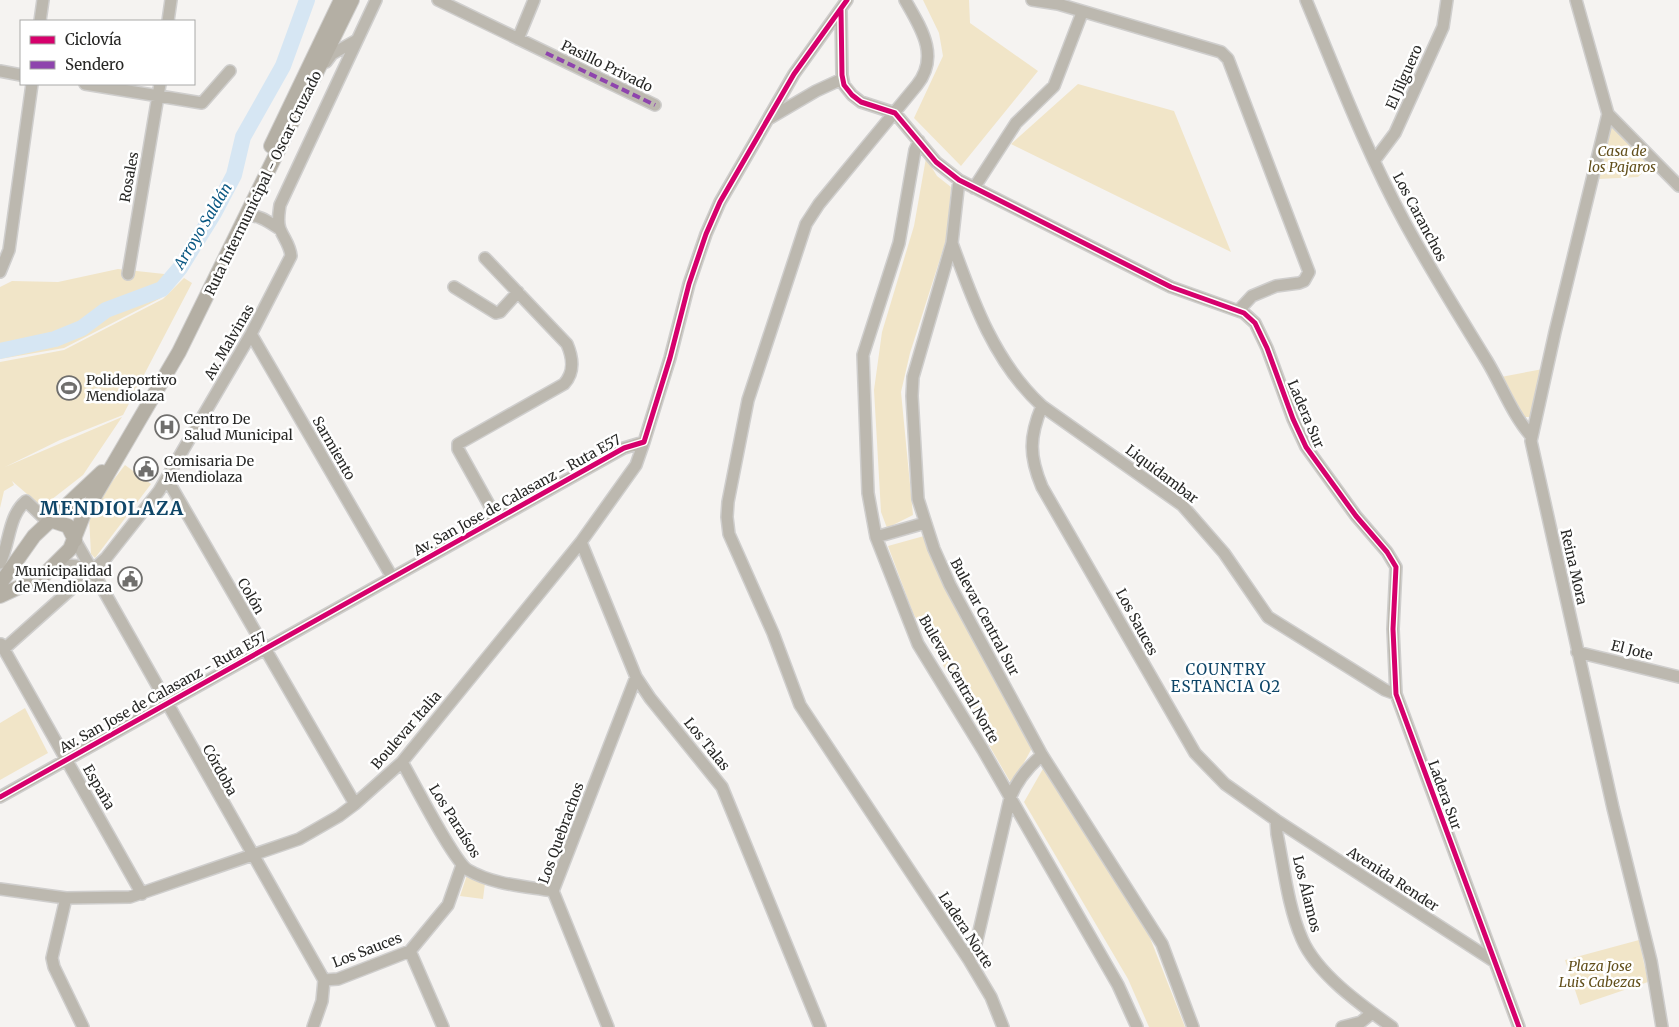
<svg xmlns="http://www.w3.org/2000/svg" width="1679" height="1027" font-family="Merriweather,serif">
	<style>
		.green { fill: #f1e5c8 }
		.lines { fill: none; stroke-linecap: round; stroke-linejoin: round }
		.river { stroke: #d6e6f3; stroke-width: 16 }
		.minor-casing { stroke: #cfcecd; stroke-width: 14 }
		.major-casing { stroke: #cfcecd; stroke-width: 16 }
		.minor { stroke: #bcb8af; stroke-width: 11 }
		.major { stroke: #b4afa4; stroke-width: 14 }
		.quiet { stroke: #8e44ad; stroke-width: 4; stroke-dasharray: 8 4; stroke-linecap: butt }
		.cycleway-casing { stroke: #fff; stroke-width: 8 }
		.cycleway { stroke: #d6006c; stroke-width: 5 }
		.labels { text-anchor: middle; stroke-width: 5; stroke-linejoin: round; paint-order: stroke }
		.street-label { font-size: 14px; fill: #282826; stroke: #fff }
		.park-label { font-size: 14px; font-style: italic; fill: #624f1b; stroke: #fff }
		.poi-label { font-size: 14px; fill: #282826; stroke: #fff; text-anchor: start }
		.water-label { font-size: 15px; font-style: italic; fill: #095782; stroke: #fff }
		.neighbourhood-label { font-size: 15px; letter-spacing: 1px; fill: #0f4668; stroke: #fff }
		.district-label { font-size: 19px; font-weight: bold; letter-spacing: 1px; fill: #0f4668; stroke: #fff }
	</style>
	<rect width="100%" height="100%" fill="#f5f3f1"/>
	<!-- green -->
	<path class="green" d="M923 0H969L970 23 1038 71 961 166 914 118 943 56 939 33Z
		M1078 84 1174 111 1231 252 1011 144Z
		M1612 124 1651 164 1638 177 1599 179Z
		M926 158 937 176 951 187 947 237 910 353 901 392 913 515 887 528 881 512 874 390 882 332 914 226Z
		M118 269 183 276 161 298 64 348 0 359V287L12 281 58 282Z
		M184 278 192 283 123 415 60 440 5 467 122 417 83 475 42 507 12 481 14 485 4 491 0 508V362L64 350 163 299Z
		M1543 369 1530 417H1522L1501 377Z
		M125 465 151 484 95 558 91 554 89 517 101 496Z
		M924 536 1033 746 1012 785 913 613 888 546Z
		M25 708 48 753 0 780V723Z
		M1044 767 1145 925 1185 1027H1149L1128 979 1024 802Z
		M467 875 485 883 483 899 460 896Z
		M1639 940 1648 982 1580 1005 1565 960Z"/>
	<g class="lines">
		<!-- river -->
		<path class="river" d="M0 351 55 339 82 328 106 310 162 289 180 268 214 213 234 175 243 137 283 66 307 0"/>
		<!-- minor casing -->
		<g class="minor-casing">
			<path id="minor" d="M438 0 655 105
				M905 0C921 28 940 56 917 85L819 204 806 224 748 400 728 502 727 517 729 534 773 633 800 705 969 960 991 997 1003 1027
				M1032 0 1058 4 1221 52 1228 59 1309 272 1304 281 1299 283 1276 286 1252 296 1239 310
				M1306 0C1337 74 1366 151 1404 221 1430 269 1459 315 1487 361 1502 386 1512 414 1531 436
				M1576 0 1608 114 1679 186
				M841 10 842 75 844 85 852 95 861 102 895 113 936 162 959 180 1171 287 1244 313 1255 323 1267 348 1293 419 1306 447 1356 516 1387 552 1396 567 1393 629 1396 694 1519 1027
				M40 21 43 0
				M168 21 171 0
				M518 39 534 0
				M326 62 332 54 357 40
				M0 71 21 75
				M85 84 202 103 230 71
				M1608 114 1555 332 1531 441 1613 808 1651 961 1662 1027
				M770 118 816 91 842 79
				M919 141 915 150 899 243 863 355 868 493 876 537 918 644 983 750 1118 985 1137 1027
				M1374 161 1395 133 1443 27 1447 0
				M959 180 952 243 913 377 912 396 918 499 934 549 950 585 1042 755 1162 944 1193 1027
				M974 188 1016 123 1054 86 1082 13
				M247 216C259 214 270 223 280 229
				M952 243C973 302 995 363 1042 406L1182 505 1224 553 1268 617 1385 690 1396 694
				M485 258 567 344C573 358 575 372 564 384L458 444V449L497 519
				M0 272 9 250 32 84
				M128 274 160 84
				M454 287 496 313 500 312 518 292
				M251 334 392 577
				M1042 406C1029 437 1029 456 1042 487L1195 753 1225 784 1276 820 1495 962
				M167 479 355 804
				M876 537 925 523
				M75 540 324 980
				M581 542 636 677 650 698 722 787 820 1027
				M0 563C10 543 8 516 26 501L49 523
				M49 571C66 564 76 562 92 573
				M1 644 142 894
				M4 649 106 558 159 491 251 334 291 256C290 245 284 239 280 229 277 221 279 213 280 205L376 0
				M1577 652 1679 677
				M402 762C413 781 454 862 468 870 494 885 524 886 553 891
				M0 797 624 448 644 442 670 358 689 284 706 234 720 202 794 74 847 0
				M1276 820 1277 834C1284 868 1288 907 1302 939 1317 974 1361 1005 1392 1027
				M0 889 66 898 130 897 299 839 339 816 355 804 402 762 581 542 636 465 644 442
				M553 891 636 677
				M553 891 608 1027
				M66 898 52 958 54 967 83 1027
				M410 951 443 1027
				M969 960 976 944 1010 798C1017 780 1028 767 1042 755
				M324 980 338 979 410 951 448 905 462 865
				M313 1027 322 1001 324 980
				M1342 1027 1361 1022 1372 1013"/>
		</g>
		<!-- major casing -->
		<g class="major-casing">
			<path id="major" d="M271 146 341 0
				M53 521 68 526 75 540
				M0 584 34 536 102 472
				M0 596 43 576 70 549 83 516 179 352 352 0"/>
		</g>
		<!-- minor -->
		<use href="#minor" class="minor"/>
		<!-- major -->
		<use href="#major" class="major"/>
		<!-- quiet -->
		<path class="quiet" d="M546 53 655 105"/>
		<!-- cycleway casing -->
		<g class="cycleway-casing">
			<path id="cycleway" d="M841 10 842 75 844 85 852 95 861 102 895 113 936 162 959 180 1171 287 1244 313 1255 323 1267 348 1293 419 1306 447 1356 516 1387 552 1396 567 1393 629 1396 694 1519 1027
				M0 797 624 448 644 442 670 358 689 284 706 234 720 202 794 74 847 0"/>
		</g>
		<!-- cycleway -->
		<use href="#cycleway" class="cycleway"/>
	</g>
	<!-- icons -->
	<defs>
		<g id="stadium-ring" transform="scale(1.25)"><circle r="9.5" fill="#fff" stroke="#706f6d" stroke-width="1.5"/><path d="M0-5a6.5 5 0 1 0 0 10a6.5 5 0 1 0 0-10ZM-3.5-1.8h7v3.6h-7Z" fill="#706f6d"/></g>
		<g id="hospital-ring" transform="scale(1.25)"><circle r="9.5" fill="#fff" stroke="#706f6d" stroke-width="1.5"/><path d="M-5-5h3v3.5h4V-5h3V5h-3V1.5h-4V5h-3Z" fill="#706f6d"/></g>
		<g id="civic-ring" transform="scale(1.25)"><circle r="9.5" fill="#fff" stroke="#706f6d" stroke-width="1.5"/><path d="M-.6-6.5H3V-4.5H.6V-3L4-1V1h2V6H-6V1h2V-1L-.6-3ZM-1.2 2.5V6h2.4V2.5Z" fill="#706f6d"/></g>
	</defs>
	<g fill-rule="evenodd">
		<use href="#stadium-ring" x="69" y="388"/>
		<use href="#hospital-ring" x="167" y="427"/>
		<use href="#civic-ring" x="146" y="469"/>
		<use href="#civic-ring" x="130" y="579"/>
	</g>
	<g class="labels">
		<!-- street labels -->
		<g class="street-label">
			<text transform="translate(607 66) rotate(26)" y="5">Pasillo Privado</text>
			<text transform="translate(1404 77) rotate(-66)" y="5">El Jilguero</text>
			<text transform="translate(129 177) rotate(-80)" y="5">Rosales</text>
			<text transform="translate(263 183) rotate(-64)" y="5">Ruta Intermunicipal - Oscar Cruzado</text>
			<text transform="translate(1420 217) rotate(62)" y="5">Los Caranchos</text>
			<text transform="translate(229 342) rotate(-60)" y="5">Av. Malvinas</text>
			<text transform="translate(1306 414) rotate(67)" y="5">Ladera Sur</text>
			<text transform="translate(334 448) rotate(60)" y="5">Sarmiento</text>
			<text transform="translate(1162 474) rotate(37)" y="5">Liquidambar</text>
			<text transform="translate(517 495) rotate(-29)" y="5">Av. San Jose de Calasanz - Ruta E57</text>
			<text transform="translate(1574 567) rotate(77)" y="5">Reina Mora</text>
			<text transform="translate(251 596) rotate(60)" y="5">Colón</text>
			<text transform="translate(985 617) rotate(62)" y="5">Bulevar Central Sur</text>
			<text transform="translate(1137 622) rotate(62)" y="5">Los Sauces</text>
			<text transform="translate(1632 650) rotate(14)" y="5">El Jote</text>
			<text transform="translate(959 679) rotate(60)" y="5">Bulevar Central Norte</text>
			<text transform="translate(163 692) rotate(-29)" y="5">Av. San Jose de Calasanz - Ruta E57</text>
			<text transform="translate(406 730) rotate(-49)" y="5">Boulevar Italia</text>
			<text transform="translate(707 744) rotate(51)" y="5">Los Talas</text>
			<text transform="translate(220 770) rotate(61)" y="5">Córdoba</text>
			<text transform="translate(99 787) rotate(60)" y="5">España</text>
			<text transform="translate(1445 795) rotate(70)" y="5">Ladera Sur</text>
			<text transform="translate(455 821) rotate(58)" y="5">Los Paraísos</text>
			<text transform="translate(561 833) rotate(-70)" y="5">Los Quebrachos</text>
			<text transform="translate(1393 879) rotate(33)" y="5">Avenida Render</text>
			<text transform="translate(1307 894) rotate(76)" y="5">Los Álamos</text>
			<text transform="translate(966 930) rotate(57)" y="5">Ladera Norte</text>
			<text transform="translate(367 950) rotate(-21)" y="5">Los Sauces</text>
		</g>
		<!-- park labels -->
		<g class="park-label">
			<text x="1622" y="156">Casa de<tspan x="1622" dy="16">los Pajaros</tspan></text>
			<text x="1600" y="971">Plaza Jose<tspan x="1600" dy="16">Luis Cabezas</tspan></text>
		</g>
		<!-- poi labels -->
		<g class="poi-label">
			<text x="86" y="385">Polideportivo<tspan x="86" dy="16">Mendiolaza</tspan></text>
			<text x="184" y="424">Centro De<tspan x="184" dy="16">Salud Municipal</tspan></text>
			<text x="164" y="466">Comisaria De<tspan x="164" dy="16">Mendiolaza</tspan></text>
			<text x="112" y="576" text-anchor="end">Municipalidad<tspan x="112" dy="16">de Mendiolaza</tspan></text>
		</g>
		<!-- water labels -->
		<g class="water-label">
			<text transform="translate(203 226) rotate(-59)" y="5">Arroyo Saldán</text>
		</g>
		<!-- neighbourhood labels -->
		<g class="neighbourhood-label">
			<text x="1226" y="675">COUNTRY<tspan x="1226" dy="17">ESTANCIA Q2</tspan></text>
		</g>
		<!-- district labels -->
		<g class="district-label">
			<text x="112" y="515">MENDIOLAZA</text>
		</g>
	</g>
	<!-- legend -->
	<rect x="20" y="20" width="175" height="65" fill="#ffffff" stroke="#a9a9a8"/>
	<rect x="30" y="36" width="25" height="8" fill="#d6006c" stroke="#a9a9a8"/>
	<text x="65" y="45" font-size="15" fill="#282826">Ciclovía</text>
	<rect x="30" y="61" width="25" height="8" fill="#8e44ad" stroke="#a9a9a8"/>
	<text x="65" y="70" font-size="15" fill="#282826">Sendero</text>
</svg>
